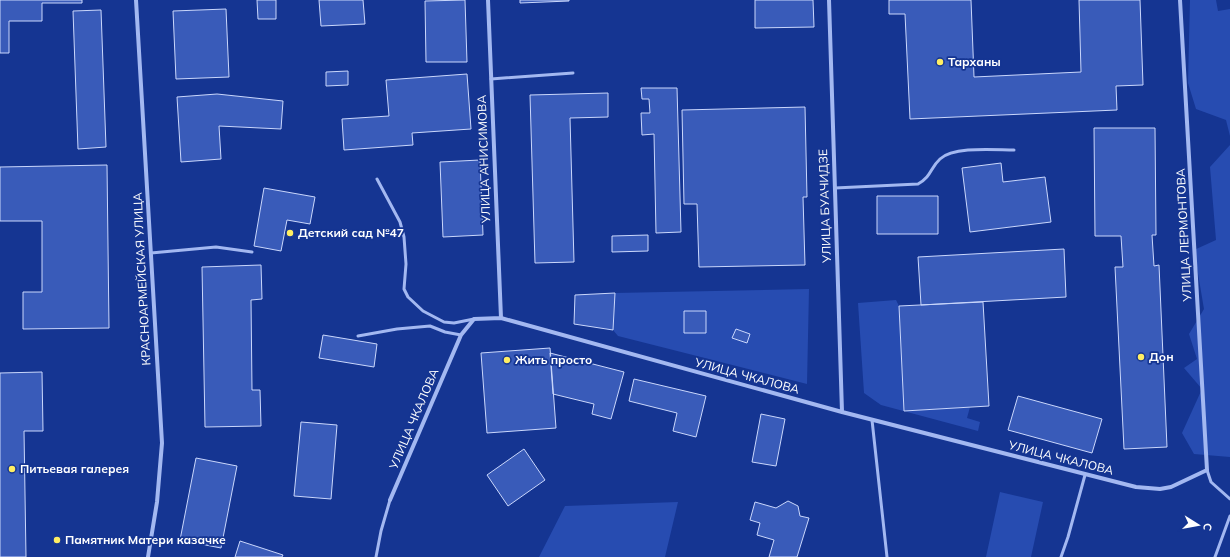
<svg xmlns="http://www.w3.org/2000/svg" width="1230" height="557" font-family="Mulish,sans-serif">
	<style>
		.green { fill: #274cb1 }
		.building { fill: #395bb9; stroke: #cad7fc }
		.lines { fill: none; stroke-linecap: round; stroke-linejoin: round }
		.lane { stroke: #a3b8f1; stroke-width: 3 }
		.street { stroke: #a3b8f1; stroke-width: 4 }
		.poi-dot { fill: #ffee63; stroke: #153592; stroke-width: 1.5 }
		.labels { text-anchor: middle; stroke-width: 3.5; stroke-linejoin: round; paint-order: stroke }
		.poi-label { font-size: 12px; font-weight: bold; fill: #fff; stroke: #153592; text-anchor: start }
		.street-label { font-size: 12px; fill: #fff; stroke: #153592 }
	</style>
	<rect width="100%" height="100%" fill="#153592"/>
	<!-- green -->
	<path class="green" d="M1190 0H1216L1218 11 1230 9V136L1226 120 1196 109 1188 83Z
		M1230 145V457L1194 454 1182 433 1202 389 1184 368 1197 359 1189 334 1204 309 1194 250 1216 240 1210 167Z
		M809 289 807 384 618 336 613 330 615 293Z
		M896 300 899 306 904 411 970 407 967 418 980 422 978 431 881 405 864 393 858 303Z
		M1000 492 1043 502 1031 557H986Z
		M678 502 665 557H539L565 506Z"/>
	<!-- building -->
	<path class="building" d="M0 0H82V3H42V21H9V53H0Z
		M257 0H276V19H258Z
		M319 0H363L365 24 321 26Z
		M465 0 467 62H426L425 1Z
		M520 0H569V1L520 3Z
		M755 0H813L814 27 755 28Z
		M889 0H971L974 77 1081 72 1079 0H1140L1143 85 1116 86 1117 110 910 119 905 14H889Z
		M226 9 229 77 176 79 173 11Z
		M101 10 106 147 78 149 73 11Z
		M348 71V85L326 86V72Z
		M467 74 471 129 412 133 413 145 344 150 342 119 389 116 386 80Z
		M641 88H677L681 232 656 233 654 134 642 135 641 113H650L649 99H642Z
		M608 93V117L570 118 574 262 535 263 530 95Z
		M217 94 283 101 281 129 219 126 221 159 181 162 177 97Z
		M805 107 807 197H803L805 265 699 267 697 204H684L682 110Z
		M1094 128H1155L1156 235H1152L1154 266 1159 265 1167 447 1124 449 1115 267H1123L1121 236H1095Z
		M480 160 483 235 443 237 440 162Z
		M1001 163 1003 182 1045 177 1051 222 970 232 962 168Z
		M107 165 109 328 23 329V292H42V221H0V167Z
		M264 188 315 197 310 224 287 220 281 251 254 246Z
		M877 196H938V234H877Z
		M648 235V251L612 252V236Z
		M1064 249 1066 297 921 305 918 257Z
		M261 265 262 299 251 300 252 390H260L261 426 205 427 202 267Z
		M615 293 613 330 574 324 575 295Z
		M983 302 989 406 904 411 899 306Z
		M684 311H706V333H684Z
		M736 329 750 334 747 343 732 338Z
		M323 335 377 344 374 367 319 358Z
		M550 348 556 428 487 433 481 353Z
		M550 353 624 372 611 419 592 414 594 404 553 394Z
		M42 372 43 431H24L26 557H0V373Z
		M634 379 706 396 696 437 673 431 677 413 629 401Z
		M1018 396 1102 419 1092 453 1008 430Z
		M761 414 785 419 776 466 752 462Z
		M301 422 337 425 331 499 294 496Z
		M524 449 545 480 508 506 487 475Z
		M196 458 237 466 221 548 180 540Z
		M788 501 798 506 800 516 809 518 797 557H769L774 540 757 535 760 523 750 520 755 502 776 508Z
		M240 541 283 555 282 557H235Z"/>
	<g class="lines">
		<!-- lane -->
		<path class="lane" d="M491 79 573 73
			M377 179 400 222 404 237 406 264 404 289 408 297 423 311 444 322 454 323 474 319
			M835 188 918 184C932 176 930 168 940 159 954 146 995 150 1014 150
			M151 253 216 247 252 252
			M358 336 397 329 430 326 445 332 461 335
			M872 420 887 557
			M1207 470 1211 482 1230 499
			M376 557 381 531 390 500
			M1061 557 1068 537 1085 475
			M1215 557 1230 516"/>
		<!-- street -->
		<path class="street" d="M136 0 162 443 157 502 148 557
			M488 0 501 318
			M829 0 842 412
			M390 500 461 335 474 319 501 318 842 412 1136 487 1160 489 1171 487 1207 470 1180 0"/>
	</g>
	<!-- markers -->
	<g class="poi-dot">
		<circle cx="940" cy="62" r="4"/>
		<circle cx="290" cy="233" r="4"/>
		<circle cx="1141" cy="357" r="4"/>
		<circle cx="507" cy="360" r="4"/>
		<circle cx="12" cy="469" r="4"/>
		<circle cx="57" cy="540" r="4"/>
	</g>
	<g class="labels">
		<!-- poi labels -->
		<g class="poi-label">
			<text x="948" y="66">Тарханы</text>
			<text x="298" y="237">Детский сад №47</text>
			<text x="1149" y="361">Дон</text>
			<text x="515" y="364">Жить просто</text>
			<text x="20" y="473">Питьевая галерея</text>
			<text x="65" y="544">Памятник Матери казачке</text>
		</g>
		<!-- street labels -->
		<g class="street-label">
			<text transform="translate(484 159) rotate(-92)" y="4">УЛИЦА АНИСИМОВА</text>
			<text transform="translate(825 206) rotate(-92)" y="4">УЛИЦА БУАЧИДЗЕ</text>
			<text transform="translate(1184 235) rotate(-93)" y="4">УЛИЦА ЛЕРМОНТОВА</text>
			<text transform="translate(142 279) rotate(-93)" y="4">КРАСНОАРМЕЙСКАЯ УЛИЦА</text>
			<text transform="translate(747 376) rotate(15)" y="4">УЛИЦА ЧКАЛОВА</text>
			<text transform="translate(414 419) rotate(-67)" y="4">УЛИЦА ЧКАЛОВА</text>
			<text transform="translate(1061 458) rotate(14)" y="4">УЛИЦА ЧКАЛОВА</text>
		</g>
	</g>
	<!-- north arrow -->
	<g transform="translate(1198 525) rotate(101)" stroke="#153592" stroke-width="3" paint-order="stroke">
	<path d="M0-3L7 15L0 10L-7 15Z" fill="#ffffff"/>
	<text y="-6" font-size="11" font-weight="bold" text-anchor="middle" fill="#ffffff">С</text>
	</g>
</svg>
